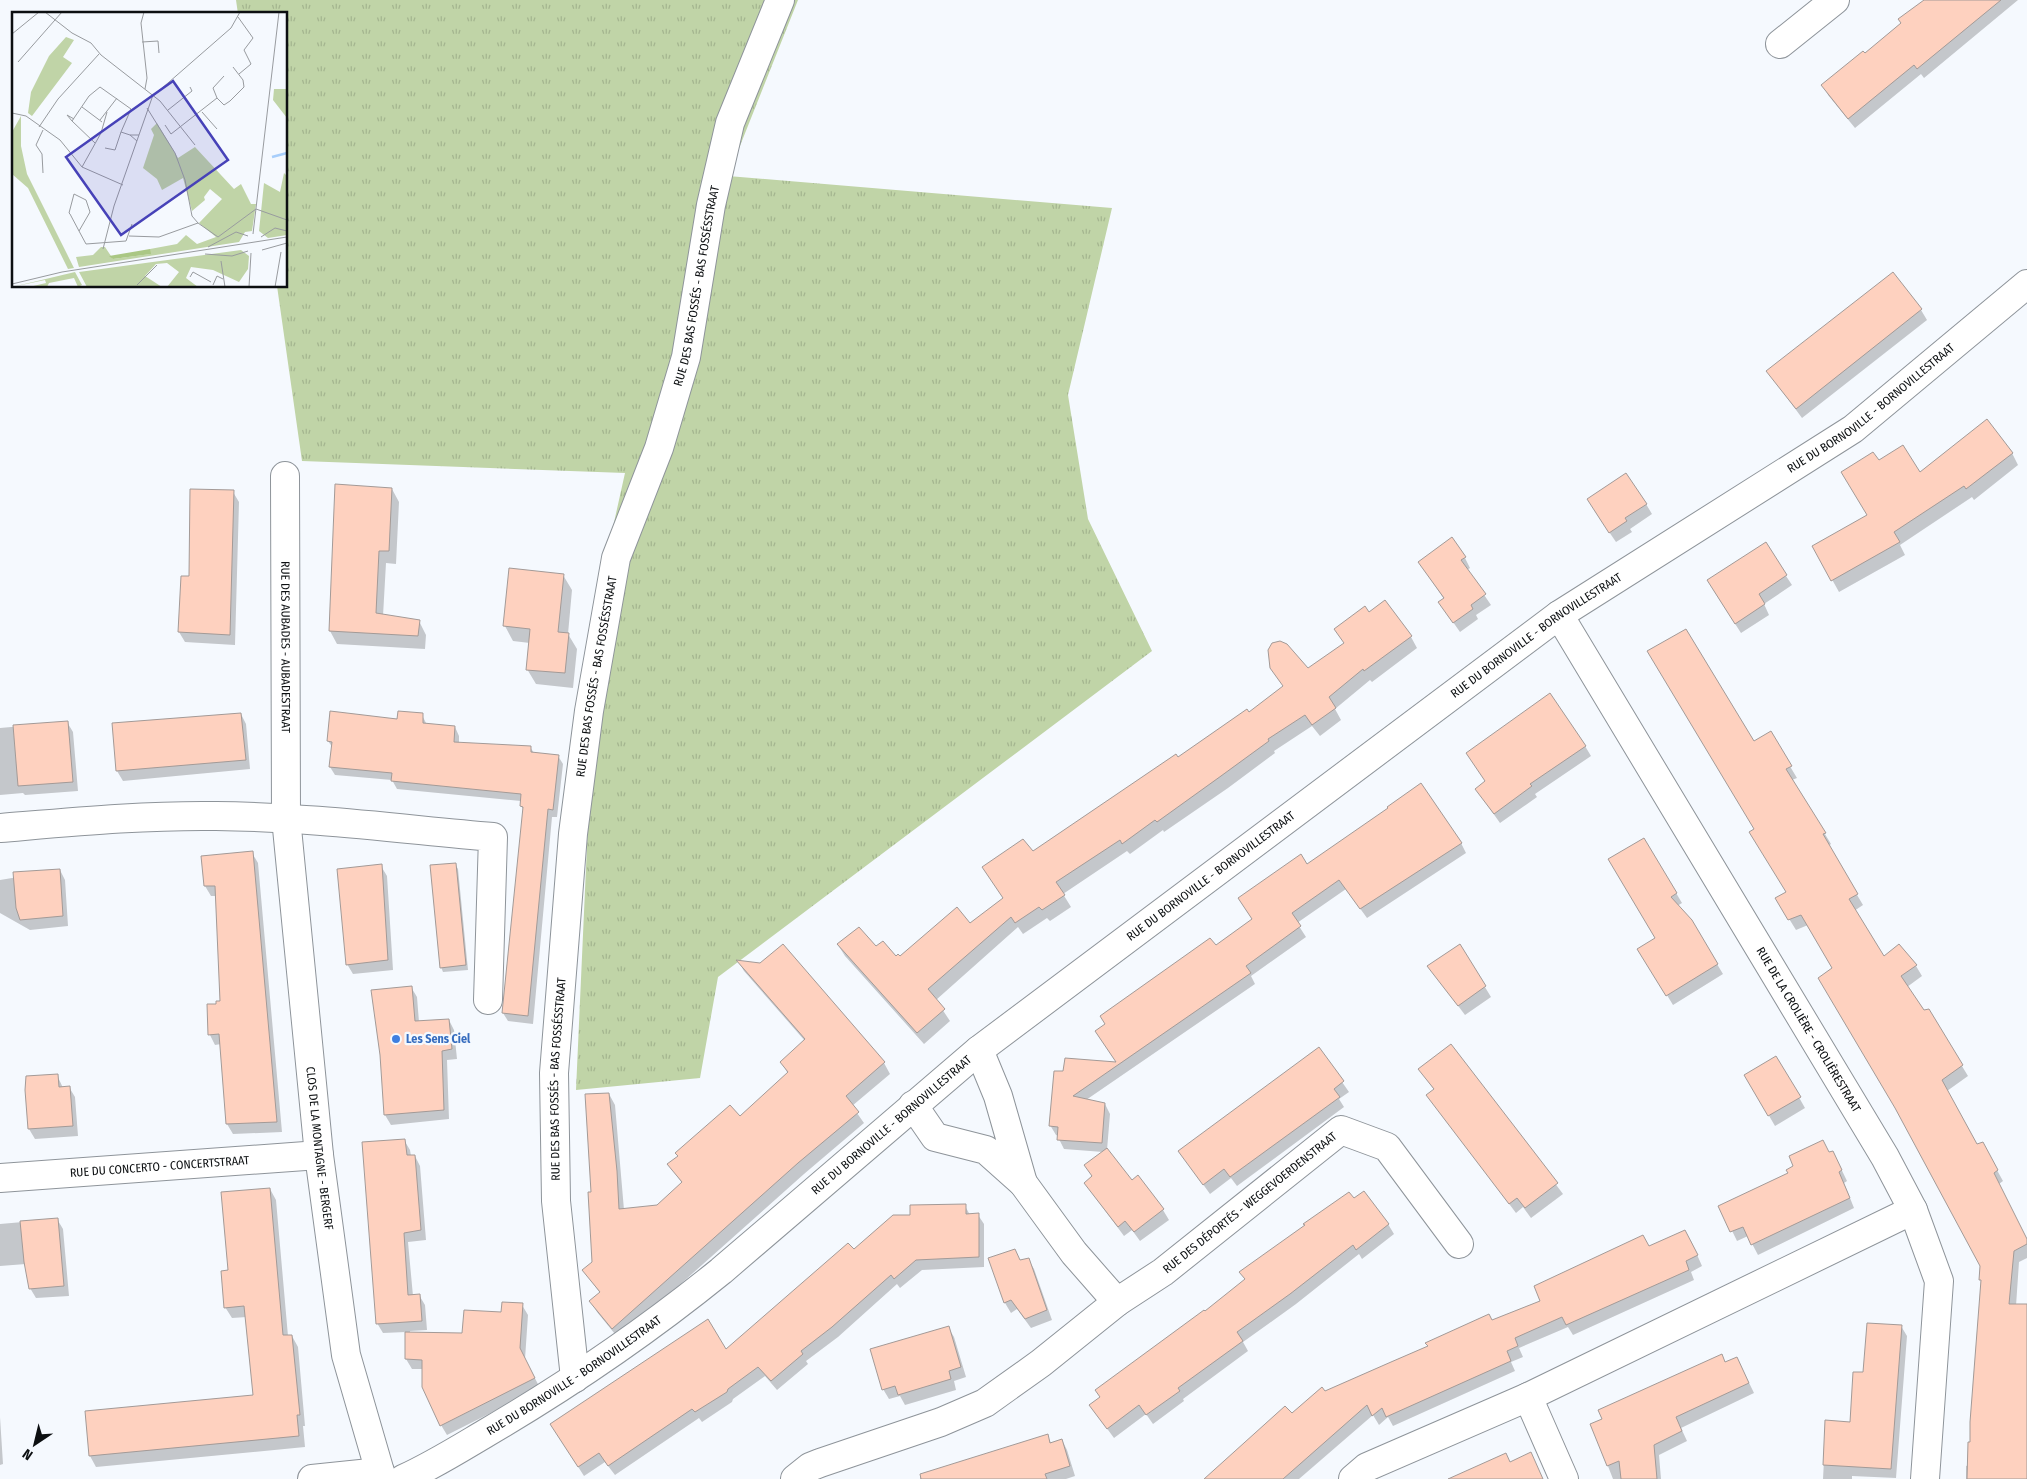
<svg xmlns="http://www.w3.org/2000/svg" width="2027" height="1479" font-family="'Fira Sans Condensed',sans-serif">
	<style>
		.grass { fill: url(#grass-tufts) }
		.shadow { fill: #0003 }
		.building { fill: #fed1bf; stroke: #a39a97 }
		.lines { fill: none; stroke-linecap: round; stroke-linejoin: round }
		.street-casing { stroke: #8e949a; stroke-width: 30 }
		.street { stroke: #fff; stroke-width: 28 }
		.shop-dot { fill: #3f7fe0; stroke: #f5f9fe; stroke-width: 2 }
		.labels { text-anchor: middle; stroke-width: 4.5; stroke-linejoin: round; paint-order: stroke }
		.street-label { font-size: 12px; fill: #0c0f11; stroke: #f5f9fe }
		.shop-label { font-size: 12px; font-weight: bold; fill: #366cbe; stroke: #f5f9fe; text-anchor: start }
		.inset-river { fill: none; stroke: #a7cefb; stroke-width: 2.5 }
		.inset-road { fill: none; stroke: #989b9f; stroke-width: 1 }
		.view { fill: #4742b8; fill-opacity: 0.15; stroke: #4742b8; stroke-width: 2.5 }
		.inset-edge { fill: none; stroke: #0c0f11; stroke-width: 2.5 }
	</style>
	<defs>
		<pattern id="grass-tufts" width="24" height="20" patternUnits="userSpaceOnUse" patternTransform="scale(1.25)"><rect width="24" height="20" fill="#c0d4a7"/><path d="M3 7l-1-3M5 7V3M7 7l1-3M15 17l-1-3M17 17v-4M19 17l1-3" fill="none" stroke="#a4b58f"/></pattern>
	</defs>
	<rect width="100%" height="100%" fill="#f5f9fe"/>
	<!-- grass -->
	<path class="grass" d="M236 0H798L728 176 1112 208 1068 395 1088 519 1152 651 718 977 700 1078 576 1090 590 779 605 563 625 473 302 461 277 286H286V14H238Z"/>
	<!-- shadow -->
	<path class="shadow" d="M1926 0H2018L1924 78 1921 74 1855 128 1828 95 1823 85 1865 55 1902 24Z
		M1921 310 1927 320 1802 418 1768 372Z
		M2012 453 2018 465 1974 500 1972 497 1900 545 1905 555 1839 592 1814 547 1869 515 1919 474Z
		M392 489 399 502 396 564 386 563 383 616 419 621 426 635 425 649 337 644 330 631Z
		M233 492 239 502 235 645 185 642 179 632 190 578Z
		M1646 504 1652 514 1630 529 1632 532 1616 542 1594 510Z
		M1465 558 1470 568 1467 570 1491 605 1476 615 1478 619 1460 632 1439 602 1444 599 1419 562Z
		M563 575 572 590 568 634 577 649 573 688 536 684 527 669 530 643 513 641 505 626Z
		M1786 576 1792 585 1764 604 1769 615 1741 633 1714 591Z
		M1369 614 1411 637 1417 648 1372 682 1370 680 1335 709 1341 720 1320 736 1312 726 1274 751 1275 753 1228 788 1164 832 1163 830 1130 854 1127 851 1063 894 1071 907 1050 921 1047 918 1023 934 1018 927 936 1000 950 1021 924 1044 845 956 838 945 876 948 900 958 970 924 1004 899 1032 853 1249 713 1345 644Z
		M241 714 246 724 250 769 123 781 117 771Z
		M422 715 427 725 455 727 459 736V744L530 747 534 753 558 756 563 764 557 817H552L533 1024 508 1021 503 1013 524 810 521 806V801L397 789 392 780 335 775 330 767 333 748 328 741Z
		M67 722 73 732 78 791 25 795 23 793 0 795V728Z
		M1770 733 1797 778 1792 780 1831 844 1828 846 1863 905 1854 911 1883 958 1916 966 1922 976 1907 987 1924 1011 1928 1010 1968 1076 1947 1091 1977 1146 1982 1143 2003 1181 1999 1184 2027 1240V1258L2019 1262 2016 1306H2027V1479H1966V1466L1969 1465 1972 1443 1982 1282 1981 1266 1834 968 1808 925 1796 930 1783 909 1787 893 1755 829 1754 743Z
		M1585 746 1591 756 1535 794 1537 797 1500 823 1483 799Z
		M1644 839 1682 903 1677 906 1691 921 1723 974 1673 1005 1639 949 1657 939Z
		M1461 843 1466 853 1367 918 1346 889 1297 923 1306 937 1251 976 1255 984 1086 1100 1105 1104 1110 1114 1107 1150 1131 1182 1163 1210 1169 1220 1140 1241 1132 1230 1124 1236 1092 1193 1093 1177 1086 1166 1103 1152 1064 1149 1059 1139V1136L1056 1135 1050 1125 1064 1072 1118 1064 1216 947 1253 920 1307 865Z
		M252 853 258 863 282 1132 233 1134 227 1124 221 1044 215 1045 210 1035 208 1005H218L221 1002 216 896H211L205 886Z
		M455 864 458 869 468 970 443 972 441 967Z
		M381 866 387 876 393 970 353 974 347 964Z
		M60 870 65 880 68 926 30 930 0 913V880Z
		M1460 946 1491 997 1465 1015 1429 967Z
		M738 961 761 965 884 1063 890 1074 852 1106 864 1123 804 1174 619 1339 597 1312 591 1302 600 1293 584 1271 593 1263 592 1193 609 1094 615 1105 624 1210 657 1206 682 1183 669 1165 740 1117 788 1074 782 1063 805 1041 744 971Z
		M411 987 417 997 419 1022 449 1020 454 1030 457 1059 447 1060 449 1119 391 1125 385 1115Z
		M1451 1045 1563 1194 1531 1218 1523 1207 1516 1213 1428 1096 1435 1091 1420 1070Z
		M1319 1049 1349 1092 1339 1099 1344 1107 1237 1186 1231 1178 1210 1194 1180 1152Z
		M1776 1057 1805 1108 1775 1126 1746 1076Z
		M57 1075 63 1088 69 1087 75 1097 78 1136 35 1139 29 1129 26 1090Z
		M404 1140 410 1150 411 1156H415L420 1166 426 1240 408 1242 413 1296 419 1295 425 1305 427 1330 410 1331V1333L463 1334 522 1305 528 1315 525 1359 540 1388 447 1435 441 1425 423 1369H412L406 1359V1332L383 1333 377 1323Z
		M1833 1152 1847 1181 1844 1183 1854 1208 1758 1255 1748 1236 1737 1241 1720 1206 1789 1173 1795 1167Z
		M270 1189 276 1200 288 1336H292L298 1347 305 1426H303L305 1447 96 1467 90 1456 254 1396 247 1317 232 1318 225 1307 229 1271Z
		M1354 1200 1388 1224 1394 1234 1362 1259 1359 1254 1296 1304 1243 1342 1248 1351 1183 1399 1184 1401 1153 1424 1146 1414 1114 1438 1097 1415 1205 1313 1245 1280 1241 1272Z
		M965 1206 970 1215H978L984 1224V1267L922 1270 900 1288 897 1284 838 1337 806 1361 808 1364 777 1390 765 1376 733 1399 732 1402 702 1422 699 1418 615 1475 605 1462 584 1476 557 1434 726 1351 853 1251 912 1216Z
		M57 1219 63 1229 69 1296 36 1298 30 1288 26 1264 0 1266V1224Z
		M1691 1241 1702 1266 1691 1272 1694 1280 1573 1335 1568 1327 1519 1348 1523 1357 1511 1362 1515 1371 1393 1426 1388 1417 1379 1425 1373 1415 1299 1479H1208L1325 1392 1542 1302 1649 1248Z
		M990 1259 1021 1262 1028 1259 1034 1269 1052 1320 1031 1328 1017 1309 1011 1313 1005 1303Z
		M1901 1326 1907 1336 1896 1478 1852 1476V1479H1823L1826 1422 1851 1424 1864 1374Z
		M948 1327 954 1337 966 1377 954 1381 956 1390 905 1405 900 1396 889 1399 883 1389Z
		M1737 1358 1754 1393 1681 1428 1687 1441 1659 1455 1661 1479H1613L1592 1425Z
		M0 1417 3 1464 0 1465Z
		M1047 1436 1051 1443 1062 1440 1067 1450 1075 1476 1066 1479H920V1475Z"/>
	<!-- building -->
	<path class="building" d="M1924 0H2001L1917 69 1914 65 1848 119 1821 85 1863 51 1865 53 1901 23 1898 19Z
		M1893 272 1922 309 1796 409 1766 371Z
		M1987 419 2013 453 1966 489 1964 486 1894 532 1900 542 1831 581 1812 546 1867 515 1841 472 1873 452 1879 460 1903 445 1920 472Z
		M1626 473 1647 504 1625 518 1627 521 1609 533 1587 499Z
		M335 484 392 488 389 551H379L376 613 420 620 418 636 329 631Z
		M190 489 234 490 230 635 178 632 181 576H189Z
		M1452 537 1466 557 1461 560 1486 594 1471 605 1473 609 1453 623 1438 602 1444 598 1418 562Z
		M1766 542 1787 575 1759 594 1765 604 1735 624 1707 580Z
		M509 568 564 574 558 632 569 633 565 673 526 670 530 629 503 626Z
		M1385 600 1412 636 1364 671 1363 669 1329 697 1336 708 1312 725 1305 715 1268 739 1269 741 1221 776 1157 822 1155 820 1122 844 1120 840 1056 882 1065 895 1042 910 1039 907 1015 923 1011 917 928 989 945 1009 917 1033 837 944 859 927 876 946 883 941 896 956 898 954 900 956 957 907 970 923 1003 898 982 867 1023 839 1033 851 1176 754 1178 757 1247 709 1249 712 1283 686 1270 668 1268 650 1272 643 1280 641 1287 644 1308 668 1344 643 1334 629 1365 606 1369 612Z
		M1686 629 1754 741 1771 731 1792 766 1786 769 1826 833 1823 834 1858 894 1849 899 1884 956 1899 944 1917 965 1901 976 1924 1010 1929 1009 1963 1065 1942 1080 1977 1144 1983 1142 1998 1170 1994 1173 2027 1239V1244L2014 1251 2009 1304H2027V1479H1967L1968 1442H1970V1422L1981 1280H1979L1980 1266 1895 1108 1818 978 1832 968 1801 915 1788 920 1775 898 1786 892 1749 832 1754 829 1647 651Z
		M1550 693 1586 746 1530 784 1532 786 1494 814 1475 789 1485 781 1466 753Z
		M330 711 397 719 398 711 423 713V723L455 726 454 742 531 746V752L559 755 553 810 548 809 528 1016 502 1013 523 807 520 806 521 794 391 781 392 773 329 767 332 742 327 741Z
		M241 713 246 760 116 771 112 723Z
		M68 721 73 782 18 786 13 725Z
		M1421 783 1462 843 1360 909 1339 880 1292 913 1301 926 1246 966 1251 973 1073 1096 1105 1103 1102 1143 1057 1140 1058 1127 1049 1126 1054 1071H1063L1065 1058 1116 1062 1095 1031 1105 1024 1100 1016 1210 938 1216 945 1252 919 1238 898 1301 854 1307 864 1388 808 1387 807Z
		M1644 838 1677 893 1671 897 1692 920 1718 964 1666 996 1637 949 1655 938 1608 859Z
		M253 851 277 1122 226 1124 219 1034 208 1035 207 1004H216V1001H220L215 886H204L201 856Z
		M456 863 466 965 440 968 430 865Z
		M382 864 388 960 346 965 337 869Z
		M60 869 63 916 20 920 16 908 13 872Z
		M783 944 885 1062 846 1096 859 1112 798 1163 612 1329 589 1301 600 1292 582 1270 592 1262 588 1192H591L585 1094 609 1093 617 1171 619 1209 657 1205 682 1182 667 1164 678 1156 675 1153 730 1105 740 1116 788 1072 780 1062 805 1039 736 960 760 963Z
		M1460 944 1486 986 1458 1006 1427 966Z
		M412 986 415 1021 449 1019 452 1049 442 1051 444 1110 384 1115 380 1055 371 990Z
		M1451 1044 1558 1183 1525 1208 1517 1198 1509 1204 1426 1095 1434 1089 1418 1069Z
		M1319 1047 1344 1081 1334 1089 1340 1097 1230 1177 1224 1169 1203 1185 1178 1151Z
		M1776 1056 1801 1097 1768 1116 1744 1075Z
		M58 1074 59 1087 70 1086 73 1126 28 1129 25 1090 26 1076Z
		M405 1139 407 1155H415L421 1230 404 1233 408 1295 420 1294 422 1321 376 1324 362 1142Z
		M1823 1140 1829 1152 1833 1151 1842 1170 1839 1172 1850 1198 1751 1245 1743 1227 1730 1232 1718 1206 1788 1173 1786 1170 1793 1166 1789 1156Z
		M1107 1148 1132 1180 1138 1175 1164 1209 1134 1232 1125 1221 1118 1227 1084 1183 1092 1176 1084 1165Z
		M270 1188 283 1335H292L300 1415H297L299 1436 89 1456 85 1411 253 1395 244 1306 224 1308 221 1271 228 1270 221 1192Z
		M1364 1191 1389 1224 1356 1250 1353 1245 1290 1294 1237 1332 1243 1341 1178 1388 1180 1391 1146 1415 1139 1405 1107 1429 1089 1405 1100 1397 1095 1390 1204 1310 1205 1311 1245 1279 1239 1272 1305 1225 1303 1224 1349 1192 1354 1198Z
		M966 1204V1214L979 1213V1257L916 1260 894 1279 891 1275 832 1327 801 1351 803 1354 771 1381 758 1367 728 1389 727 1392 695 1412 692 1409 608 1466 599 1453 578 1467 550 1424 708 1319 726 1349 848 1243 854 1249 893 1215H910V1205Z
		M58 1218 64 1286 29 1289 24 1262 20 1221Z
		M1685 1230 1698 1255 1686 1261 1689 1270 1566 1325 1562 1317 1515 1338 1518 1346 1507 1351 1511 1361 1386 1417 1382 1408 1372 1416 1367 1405 1283 1479H1204L1285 1406 1292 1413 1322 1387 1325 1391 1391 1362 1428 1346 1425 1343 1489 1314 1492 1320 1540 1301 1534 1286 1643 1235 1649 1246Z
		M1015 1249 1020 1260 1029 1258 1047 1310 1025 1319 1011 1300 1004 1303 988 1258Z
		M502 1302 523 1303 520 1348 535 1378 440 1426 422 1387V1360L405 1359V1332L462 1333 464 1310 501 1312Z
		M1867 1323 1902 1325 1891 1469 1823 1465 1825 1420 1850 1422 1853 1372H1863Z
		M949 1326 961 1367 949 1371 951 1379 898 1395 895 1386 882 1390 870 1349Z
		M1722 1354 1725 1362 1737 1357 1749 1383 1676 1417 1682 1431 1654 1445 1657 1479H1621L1619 1461 1607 1466 1590 1424 1602 1419 1598 1410Z
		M1048 1434 1050 1443 1062 1439 1070 1466 1045 1474 1047 1479H921L920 1474Z
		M1531 1452 1543 1479H1448L1506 1453 1510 1462Z"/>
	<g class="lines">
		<!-- street casing -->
		<g class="street-casing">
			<g id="street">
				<path d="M1780 44 1835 0"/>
				<path id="s1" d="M285 476 286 818 319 1155 346 1355 382 1479"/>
				<path id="s2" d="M1559 615 1885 1157 1913 1210 1939 1281 1925 1479"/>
				<path d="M0 828C72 822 144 815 216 816 309 817 401 829 493 837L488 1000"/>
				<path d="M913 1105 935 1137 986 1150 1023 1183 998 1096 979 1050"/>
				<path id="s3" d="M0 1178 319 1155"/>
				<path id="s4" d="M1117 1302 1163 1272 1341 1130 1387 1147 1459 1244"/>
				<path id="s5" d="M575 1378 556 1201 554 1073 573 834 589 711 616 558 659 448 686 357 711 205 730 123 780 0"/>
				<path d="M1528 1397 1564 1479"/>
				<path d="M312 1479 380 1472"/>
				<path id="s6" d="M403 1479C432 1466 459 1449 486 1433 568 1385 647 1331 721 1271L979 1050 1559 615 1853 429 2027 284"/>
				<path d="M795 1479 810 1467 820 1463 941 1422 985 1403 1041 1363 1117 1302 1074 1253 1023 1183"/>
				<path d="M1353 1479 1367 1467 1528 1397 1913 1210"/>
			</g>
		</g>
		<!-- street -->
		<use href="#street" class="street"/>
	</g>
	<!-- markers -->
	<circle class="shop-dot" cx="396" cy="1039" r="5"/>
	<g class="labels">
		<!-- street labels -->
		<g class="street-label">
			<text dy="4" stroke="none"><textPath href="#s5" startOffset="1110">RUE DES BAS FOSSÉS - BAS FOSSÉSSTRAAT</textPath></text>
			<text dy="4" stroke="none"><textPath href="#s6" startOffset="1820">RUE DU BORNOVILLE - BORNOVILLESTRAAT</textPath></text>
			<text dy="4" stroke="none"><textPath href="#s6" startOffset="1415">RUE DU BORNOVILLE - BORNOVILLESTRAAT</textPath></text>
			<text dy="4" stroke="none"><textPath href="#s1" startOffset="171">RUE DES AUBADES - AUBADESTRAAT</textPath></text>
			<text dy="4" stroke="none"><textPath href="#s5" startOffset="705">RUE DES BAS FOSSÉS - BAS FOSSÉSSTRAAT</textPath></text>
			<text dy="4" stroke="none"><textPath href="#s6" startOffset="1010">RUE DU BORNOVILLE - BORNOVILLESTRAAT</textPath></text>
			<text dy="4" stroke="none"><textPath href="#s2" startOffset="484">RUE DE LA CROLIÈRE - CROLIÈRESTRAAT</textPath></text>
			<text dy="4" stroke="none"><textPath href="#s5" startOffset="300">RUE DES BAS FOSSÉS - BAS FOSSÉSSTRAAT</textPath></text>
			<text dy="4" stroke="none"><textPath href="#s6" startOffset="605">RUE DU BORNOVILLE - BORNOVILLESTRAAT</textPath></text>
			<text dy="4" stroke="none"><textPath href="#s1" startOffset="674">CLOS DE LA MONTAGNE - BERGERF</textPath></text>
			<text dy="4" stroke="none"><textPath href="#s3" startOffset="160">RUE DU CONCERTO - CONCERTSTRAAT</textPath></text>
			<text dy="4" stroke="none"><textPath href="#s4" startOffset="166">RUE DES DÉPORTÉS - WEGGEVOERDENSTRAAT</textPath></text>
			<text dy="4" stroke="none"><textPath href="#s6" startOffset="200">RUE DU BORNOVILLE - BORNOVILLESTRAAT</textPath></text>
		</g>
		<!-- shop labels -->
		<g class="shop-label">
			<text x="406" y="1043">Les Sens Ciel</text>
		</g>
	</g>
	<!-- overview -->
	<g transform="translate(12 12)">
		<rect width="275" height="275" fill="#f5f9fe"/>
		<path d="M262 77H275V106L261 88ZM9 104V134L15 162 62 256 56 257 16 176 0 162V120ZM145 111 166 146 183 135 222 177 229 172 239 192H244L240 219 233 220 227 230 67 255 64 245 81 243 89 235H93L101 247 138 242V237L165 232 174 223 185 232 204 225 187 211 210 187 198 177 192 185 193 188 180 199 171 166 150 178 145 167 131 156 142 123 139 117ZM272 161 275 164V223L256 226 247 219 252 171 268 180ZM229 238 237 244 236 257 227 270 201 258 179 255 174 266 186 275H155L167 260 155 251 144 252 133 264 150 275H75L67 260ZM63 260 70 273 66 275 62 266 37 271 35 275H17L34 271 33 268 0 275Z" fill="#c0d4a7"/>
		<path d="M138 237 139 242 101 247 97 244Z" fill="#aac784"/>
		<path d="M54 25 62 28 51 45 60 51 20 104 16 101 19 80 37 44Z" fill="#c0d4a7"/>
		<path class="inset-river" d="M260 145 275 141"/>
		<path class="inset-road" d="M33 0 60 21 79 31 89 43 148 89 183 133M132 0 129 11 135 66 133 77M226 5 241 26 232 38 239 52 227 62M0 22 27 0M130 30 146 29 147 41M6 50 50 0M141 84 219 16 228 0M205 86 201 76 212 64M70 95 90 110M135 96 163 141 173 168 180 204 186 211 206 225 244 197 275 208M156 98 180 79 178 75M190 100 205 117M0 101 14 104 48 128 70 155 111 173M88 108 105 86M60 109 55 103 62 107M153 113 159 122 205 86 212 93 218 89 232 75 231 68 221 55M27 115 46 87 87 42M31 118 24 133 30 142 31 161M125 129 118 123H127M83 131 60 109 77 84 88 75 119 97 109 120 118 123M93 136 103 138 109 120M70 155 89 121 95 100M67 219 78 200 74 188 62 182 57 201 58 202 67 219 74 232 114 229 120 212M241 222 267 0M117 224 147 225 186 211M249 225 263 216 275 219M196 235 224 220 236 224M91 237 102 194 141 83M250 238 275 231M193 242 220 244 236 239M209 249 213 275M178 265 181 260 199 270M0 272 50 260 275 225M125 273 145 253M201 273 205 264 211 267M237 275 239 241M263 275 269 240"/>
		<path class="view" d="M161 69 216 148 109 223 54 145Z"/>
		<rect width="275" height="275" class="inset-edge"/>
	</g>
	<!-- north arrow -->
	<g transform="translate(35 1444) rotate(215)" stroke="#f5f9fe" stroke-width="4" paint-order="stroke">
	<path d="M0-4L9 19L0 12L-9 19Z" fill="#0c0f11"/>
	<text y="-8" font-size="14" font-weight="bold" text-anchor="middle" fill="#0c0f11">N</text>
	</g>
</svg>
